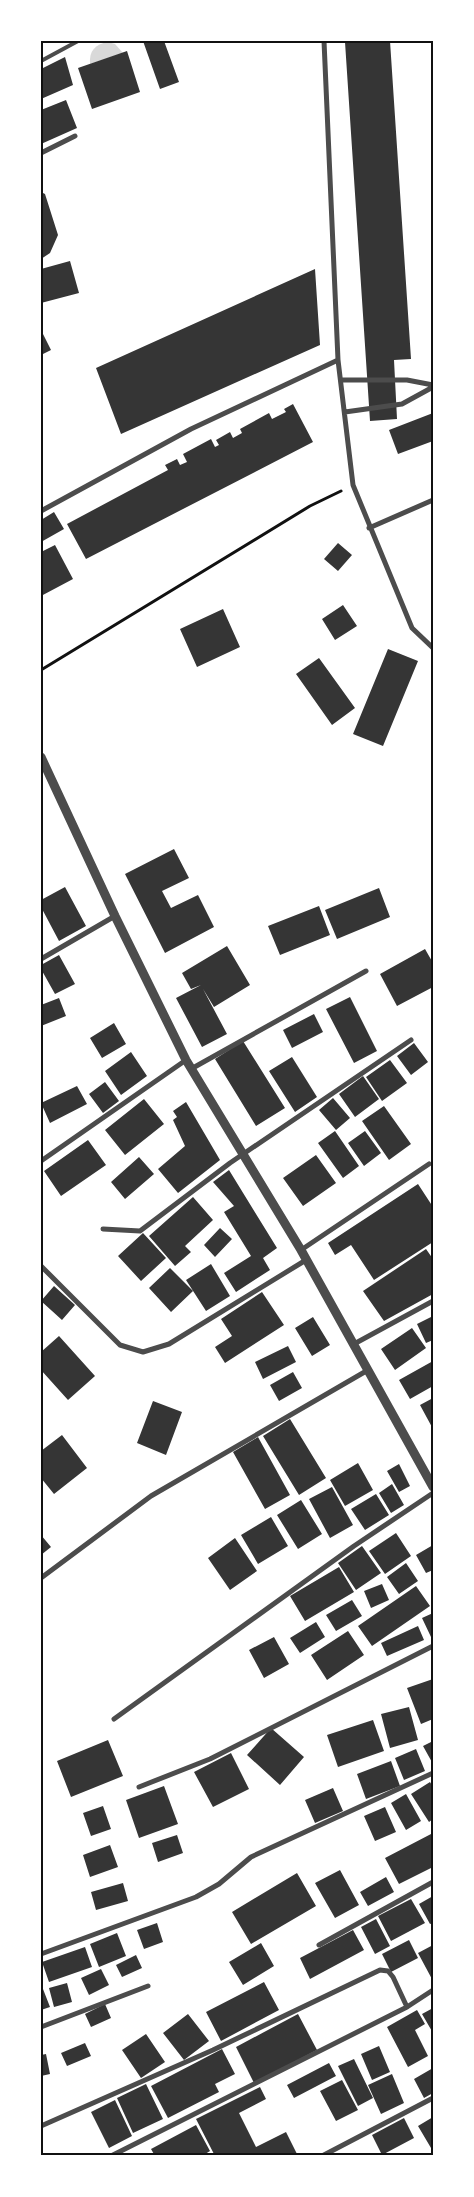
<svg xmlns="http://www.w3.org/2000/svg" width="474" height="2197" font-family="'Alegreya Sans',sans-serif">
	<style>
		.water { fill: #d9d9d9 }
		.building { fill: #353535 }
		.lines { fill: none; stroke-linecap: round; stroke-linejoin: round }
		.path { stroke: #111; stroke-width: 3 }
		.service { stroke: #4c4c4c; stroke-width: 4 }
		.minor { stroke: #4c4c4c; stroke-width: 5 }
		.tertiary { stroke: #4c4c4c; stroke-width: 9 }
		.neatline { fill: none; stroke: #111; stroke-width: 2 }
	</style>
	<rect width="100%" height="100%" fill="#fff"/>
	<!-- water -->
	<path class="water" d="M108 42 115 44 123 53 90 64C89 51 95 44 108 42Z"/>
	<!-- building -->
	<path class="building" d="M143 41H164L179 82 160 89Z
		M390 41 411 359 394 360 397 419 370 421 345 42Z
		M127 51 140 92 92 109 78 68Z
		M65 57 73 85 41 99V69Z
		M66 100 77 128 41 144V110Z
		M41 192 45 194 58 235 50 253 41 259Z
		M70 261 79 293 41 303V269Z
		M315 269 320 345 121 434 96 368Z
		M41 330 51 350 41 355Z
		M293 404 313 442 86 559 67 524 168 470 165 465 177 459 180 465 187 462 183 454 211 439 215 447 219 445 216 440 230 432 233 438 242 433 240 429 269 413 272 419 286 412 284 409Z
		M433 413V441L398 454 389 430Z
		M54 512 64 529 41 542V520Z
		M338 543 352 555 338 571 324 559Z
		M55 545 73 579 41 596V552Z
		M343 605 357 626 335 640 322 619Z
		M223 609 240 647 197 667 180 629Z
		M388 649 418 661 383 746 353 734Z
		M319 658 355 708 332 725 296 674Z
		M174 849 189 878 162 891 171 908 198 895 214 927 165 953 125 874Z
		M65 887 86 926 59 941 41 907V900Z
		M379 888 390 917 337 939 325 910Z
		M319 906 330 935 280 955 268 926Z
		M227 946 250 985 214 1007 203 989 227 1034 202 1047 176 998 201 985 191 989 182 973Z
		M425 949 433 963V987L397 1006 380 974Z
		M59 955 75 984 55 994 41 969V965Z
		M350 997 377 1051 354 1063 326 1009Z
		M59 998 66 1016 41 1026V1005Z
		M314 1014 323 1032 292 1048 283 1030Z
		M114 1023 126 1044 102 1058 90 1038Z
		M243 1041 285 1108 256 1126 215 1059Z
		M414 1043 428 1062 411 1075 397 1056Z
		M131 1052 147 1076 121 1095 105 1071Z
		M292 1057 317 1097 295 1112 269 1071Z
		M390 1060 407 1083 382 1101 366 1077Z
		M363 1076 379 1099 355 1117 339 1094Z
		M105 1082 119 1101 103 1113 89 1094Z
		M77 1086 87 1104 50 1123 41 1103Z
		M333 1098 350 1118 336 1130 319 1110Z
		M144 1099 164 1124 125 1155 105 1130Z
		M186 1102 220 1160 178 1193 158 1169 185 1146 173 1120 177 1117 173 1111Z
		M384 1106 411 1144 389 1160 362 1121Z
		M335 1131 359 1166 343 1178 318 1143Z
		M365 1131 381 1153 364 1166 348 1143Z
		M88 1140 106 1165 61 1196 44 1171Z
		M316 1155 336 1183 303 1206 283 1178Z
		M139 1157 154 1174 125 1199 111 1182Z
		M229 1170 277 1248 263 1258 270 1270 236 1292 224 1273 251 1256 224 1212 234 1206 213 1182Z
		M418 1184 433 1207V1242L374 1280 351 1245 335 1255 328 1243Z
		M193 1197 213 1220 185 1246 191 1252 175 1266 149 1236Z
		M220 1228 232 1239 215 1257 204 1245Z
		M143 1233 166 1258 141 1281 118 1256Z
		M426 1249 433 1259V1294L384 1321 363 1291Z
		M211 1264 230 1296 206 1311 186 1280Z
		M170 1268 193 1291 171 1312 149 1288Z
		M54 1286 75 1305 62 1320 41 1301Z
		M262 1292 284 1325 225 1363 215 1347 232 1336 221 1319Z
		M433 1316V1340L426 1343 417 1324Z
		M313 1317 330 1345 312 1356 295 1328Z
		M412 1328 426 1348 395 1370 381 1349Z
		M59 1336 95 1376 68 1400 41 1370V1352Z
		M288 1346 296 1362 263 1379 255 1362Z
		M433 1361V1386L410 1399 399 1380Z
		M293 1372 302 1388 279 1401 270 1385Z
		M433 1398V1429L420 1405Z
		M153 1401 182 1412 166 1455 137 1443Z
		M290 1419 326 1478 299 1495 263 1436Z
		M62 1435 87 1468 54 1494 41 1478V1451Z
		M258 1437 290 1495 265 1509 233 1452Z
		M358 1463 373 1490 345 1506 330 1480Z
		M399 1464 410 1486 399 1492 387 1471Z
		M392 1484 404 1505 391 1513 379 1493Z
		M332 1487 353 1525 330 1538 309 1499Z
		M376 1494 389 1515 365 1530 351 1509Z
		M301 1500 322 1534 298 1549 277 1515Z
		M271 1517 288 1546 258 1564 241 1535Z
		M396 1533 411 1556 385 1574 369 1551Z
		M41 1535 51 1547 41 1555Z
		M235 1538 257 1571 230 1590 208 1558Z
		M433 1545V1570L426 1573 416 1555Z
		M362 1546 381 1573 356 1590 338 1563Z
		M406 1563 418 1581 399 1594 387 1577Z
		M339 1567 354 1592 305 1621 290 1596Z
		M382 1584 389 1600 371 1608 364 1591Z
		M416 1586 430 1606 372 1646 358 1626Z
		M352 1600 362 1616 336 1631 326 1615Z
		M433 1613V1636L431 1637 422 1618Z
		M316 1622 325 1637 300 1653 290 1638Z
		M418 1626 424 1640 387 1656 381 1643Z
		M348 1631 364 1655 327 1680 311 1655Z
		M274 1637 289 1664 264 1678 249 1650Z
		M433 1679V1719L421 1724 407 1688Z
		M409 1707 418 1740 390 1748 381 1714Z
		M373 1720 384 1751 338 1767 327 1735Z
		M271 1728 304 1757 280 1785 247 1755Z
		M108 1740 123 1776 71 1797 57 1761Z
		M433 1741V1764L423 1746Z
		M416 1749 425 1771 404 1780 395 1758Z
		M231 1753 249 1789 213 1807 194 1772Z
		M391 1761 400 1786 366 1799 357 1774Z
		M430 1782 433 1787V1819L429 1822 411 1794Z
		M164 1786 178 1824 139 1838 126 1800Z
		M333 1788 343 1811 315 1823 305 1800Z
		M406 1794 421 1821 406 1830 391 1803Z
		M103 1806 111 1829 91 1836 83 1813Z
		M385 1807 396 1832 375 1841 364 1816Z
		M431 1834 433 1838V1867L399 1884 385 1858Z
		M177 1835 183 1853 158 1862 152 1843Z
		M110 1845 118 1867 90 1877 83 1855Z
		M340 1870 359 1905 335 1918 315 1883Z
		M297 1873 316 1906 251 1944 232 1912Z
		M386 1877 394 1892 368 1906 360 1892Z
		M123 1883 128 1901 96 1910 91 1892Z
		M433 1896V1923L430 1924 419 1904Z
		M411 1899 425 1923 391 1941 378 1916Z
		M376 1919 390 1946 375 1954 361 1927Z
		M157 1923 163 1942 144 1949 137 1930Z
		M353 1930 364 1950 310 1979 300 1958Z
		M117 1933 126 1956 99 1967 90 1944Z
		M409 1940 418 1958 391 1972 382 1954Z
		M261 1943 274 1966 243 1985 229 1962Z
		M433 1945V1981L418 1953Z
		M85 1947 92 1967 49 1982 42 1962Z
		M136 1955 142 1968 122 1977 116 1965Z
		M101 1969 109 1985 89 1995 81 1978Z
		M264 1982 279 2010 221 2041 206 2012Z
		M67 1983 72 2002 54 2007 49 1988Z
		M43 1989 50 2007 41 2010V1990Z
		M105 2004 111 2018 91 2027 85 2014Z
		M433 2008V2033L422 2014Z
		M417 2010 425 2024 415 2030 428 2056 408 2067 387 2027Z
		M188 2014 209 2041 184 2060 163 2033Z
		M298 2014 317 2050 254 2083 236 2047Z
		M146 2034 165 2062 141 2078 122 2050Z
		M85 2043 91 2056 67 2066 61 2053Z
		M379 2046 390 2072 372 2080 361 2054Z
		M222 2049 235 2074 215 2084 219 2092 168 2118 151 2086Z
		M46 2054 50 2074 41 2076V2055Z
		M354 2059 373 2098 358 2106 338 2066Z
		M329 2063 336 2076 294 2098 287 2085Z
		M433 2068V2093L424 2098 414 2079Z
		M392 2074 404 2103 381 2114 368 2085Z
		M342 2080 358 2110 336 2121 320 2091Z
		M146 2084 163 2119 133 2133 117 2098Z
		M260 2087 266 2099 239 2113 256 2147 286 2132 298 2156H215L196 2119Z
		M115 2100 132 2136 109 2148 91 2112Z
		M433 2117V2146L431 2148 418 2126Z
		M404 2118 414 2138 382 2155 372 2135Z
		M196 2125 210 2151 202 2156H155L151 2149Z"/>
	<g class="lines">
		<!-- path -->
		<path class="path" d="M41 670 310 506 341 491"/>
		<!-- service -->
		<path class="service" d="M41 61 78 41"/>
		<!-- minor -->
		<path class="minor" d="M324 41 338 360 353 485 412 628 433 648
			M41 153 75 136
			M341 380H407L433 385
			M345 412 402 404 433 387
			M41 511 191 429 338 360
			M369 528 433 500
			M41 959 115 916
			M191 1069 366 971
			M41 1161 186 1060
			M103 1229 140 1231 230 1163 411 1040
			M301 1250 429 1164
			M41 1266 120 1345 143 1352 169 1344 306 1260
			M354 1344 433 1301
			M41 1578 151 1496 368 1370
			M114 1719 354 1546 433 1493
			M139 1787 210 1759 433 1646
			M319 1945 433 1882
			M41 1954 196 1897 219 1884 251 1857 433 1773
			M41 2027 148 1986
			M41 2126 213 2050 380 1970 388 1971 393 1977 407 2007
			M111 2156 407 2007 433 1990
			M322 2156 433 2098"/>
		<!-- tertiary -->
		<path class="tertiary" d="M41 757 115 916 186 1060 301 1250 433 1487"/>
	</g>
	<!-- border -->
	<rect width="474" height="2197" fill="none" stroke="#ffffff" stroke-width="85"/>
	<rect x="42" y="42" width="390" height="2112" class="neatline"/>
</svg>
